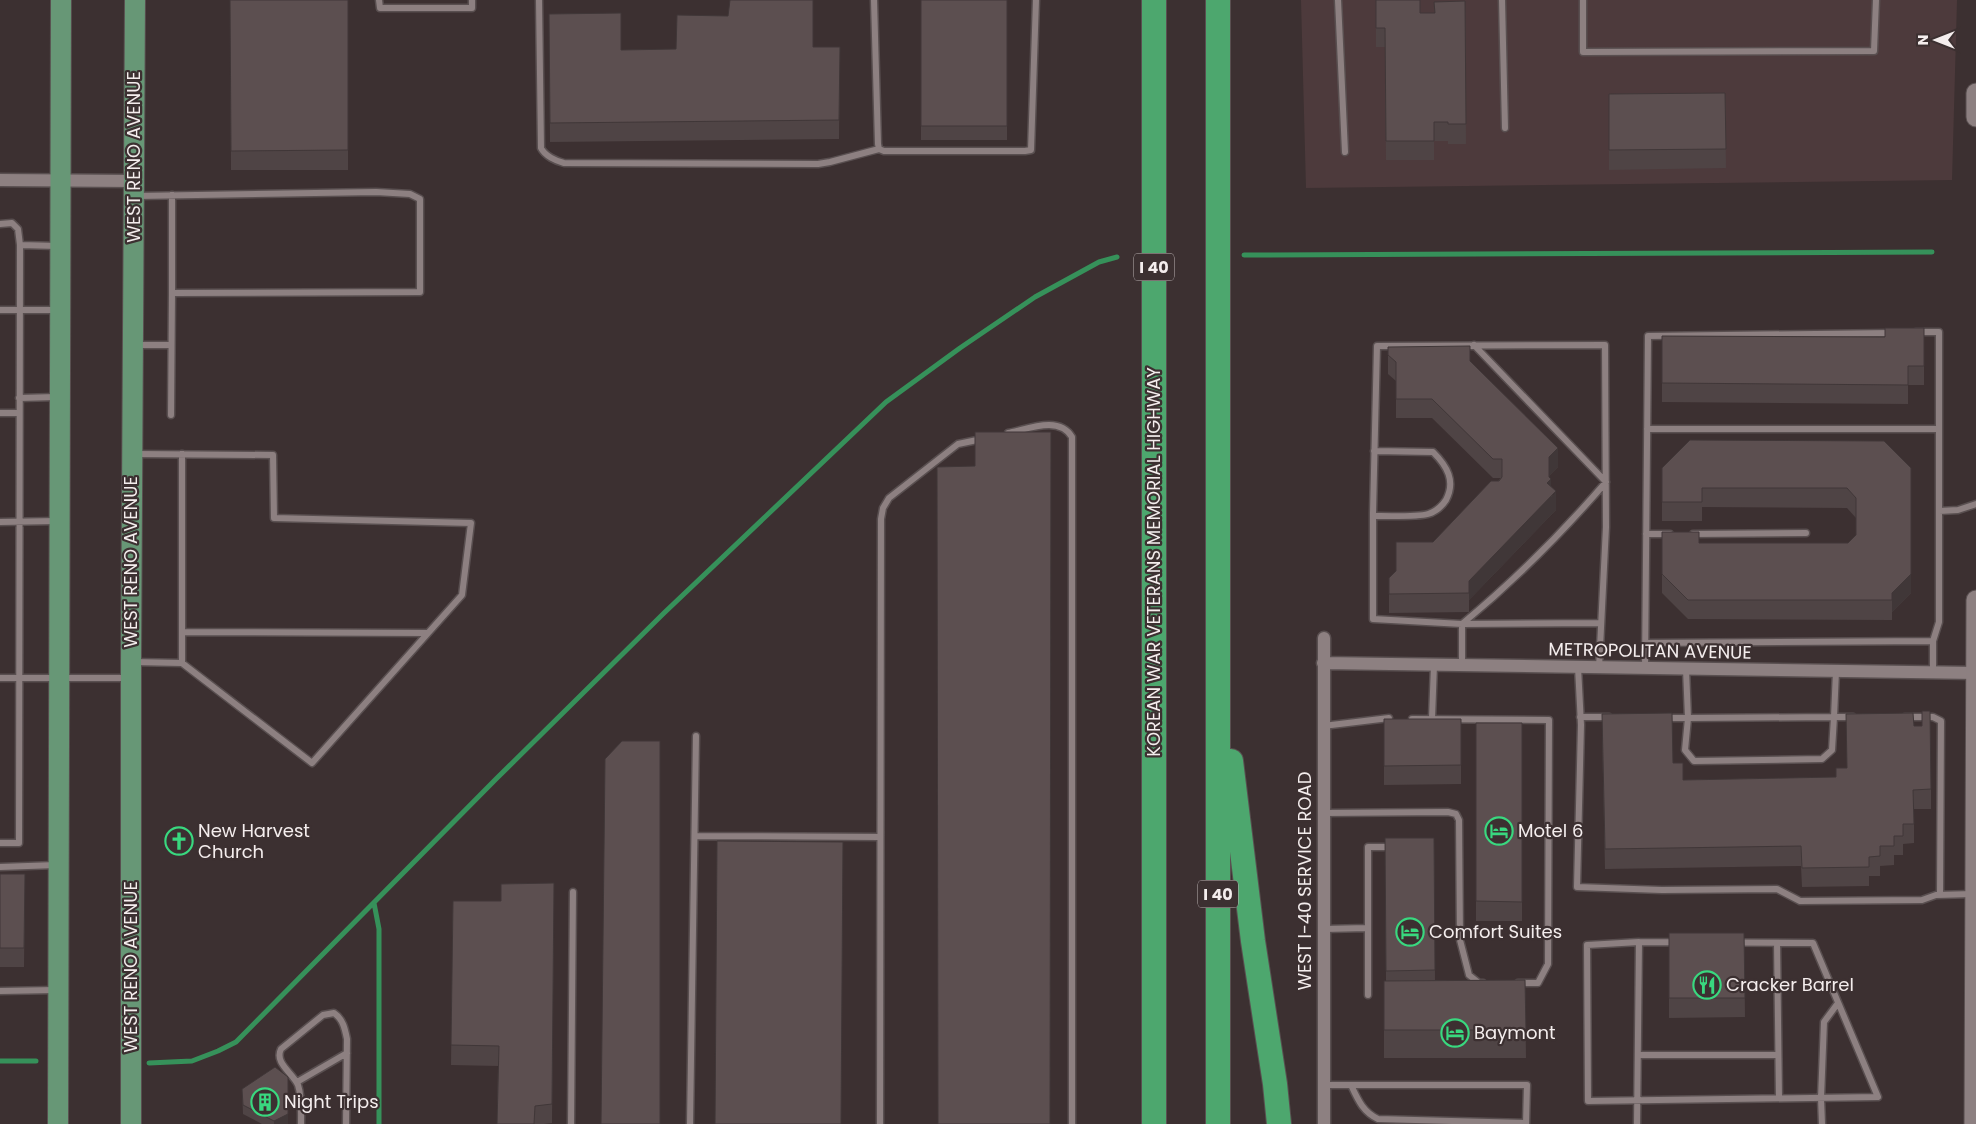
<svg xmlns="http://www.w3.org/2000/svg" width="1976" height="1124" font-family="Poppins,sans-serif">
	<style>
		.built { fill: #4d3a3c }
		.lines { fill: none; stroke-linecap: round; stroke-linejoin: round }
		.stream { stroke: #36915a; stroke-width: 5 }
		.lane-casing { stroke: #594f50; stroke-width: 9 }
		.street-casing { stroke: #594f50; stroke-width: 15 }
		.secondary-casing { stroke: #594f50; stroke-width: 21 }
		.primary-casing { stroke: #594f50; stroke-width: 22 }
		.highway-casing { stroke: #594f50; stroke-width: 26 }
		.lane { stroke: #8d8081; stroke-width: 6 }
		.street { stroke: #8d8081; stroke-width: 12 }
		.secondary { stroke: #8d8081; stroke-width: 19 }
		.primary { stroke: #679776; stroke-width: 20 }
		.highway { stroke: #4da76e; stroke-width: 24 }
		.wall { fill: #4f4445 }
		.shaded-wall { fill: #403738 }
		.building { fill: #5c4f50; stroke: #403738 }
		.labels { text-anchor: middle; stroke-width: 4.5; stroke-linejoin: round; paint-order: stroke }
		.shield { fill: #3c3031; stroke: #bdb4b5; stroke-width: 1 }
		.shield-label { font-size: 16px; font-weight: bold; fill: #f4eded }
		.street-label { font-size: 18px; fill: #f4eded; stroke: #3c3031 }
		.poi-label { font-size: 18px; fill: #f4eded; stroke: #3c3031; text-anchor: start }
	</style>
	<rect width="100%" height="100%" fill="#3c3031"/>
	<!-- built -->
	<path class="built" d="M1301 0H1957L1952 180 1306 188Z"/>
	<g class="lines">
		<!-- stream -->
		<path class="stream" d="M1244 255 1932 252
			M374 903 379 929V1124
			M0 1061H36
			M149 1063 192 1061 218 1051 236 1042 496 779 664 613 886 402 960 348 1035 297 1099 262 1117 257"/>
		<!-- lane casing -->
		<g class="lane-casing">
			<path id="lane" d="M379 0 380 8H472V0
				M539 0 541 148C545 156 556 161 564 163L818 164 830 162 879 149
				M874 0 878 144 879 149 884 151H1025L1031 150 1036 0
				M1338 0 1345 152
				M1502 0 1505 128
				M1583 0V52L1874 51 1876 0
				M137 196 376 192 410 194 420 199V292L172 293 171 415
				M0 224 12 223 18 229 20 245 19 843H0
				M20 245 58 246
				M172 293V195
				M0 310H59
				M1916 332H1939V511L1958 510 1976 504
				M135 345H171
				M19 398 56 397
				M0 413H19
				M1647 429H1939
				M1008 433C1028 429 1059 415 1072 437V1124
				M182 454V663
				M1373 516C1385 516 1418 517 1428 514 1435 512 1442 506 1446 500 1456 481 1447 466 1433 452L1374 451
				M0 522 56 521
				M1646 534H1670
				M1693 534 1806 533
				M1462 624C1514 581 1562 533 1606 482L1474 345
				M1462 624 1601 623
				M182 632 427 633
				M1933 641 1939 622V511
				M1645 643 1933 641V672
				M134 662 182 663 312 763 462 595 471 523 274 518 273 455 136 454
				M1462 666V624L1373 619V513L1377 346 1605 345 1606 527 1599 668
				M1578 667 1581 725 1577 887 1662 890 1777 889 1800 901 1922 900 1936 895 1973 894
				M1645 668 1648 336 1891 333
				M1836 671 1834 717 1688 718 1685 750 1694 761 1822 759 1832 750 1834 717H1853
				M0 678H130
				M1580 717H1609
				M1905 717H1933L1941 721 1940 895
				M1432 718 1434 665
				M1664 718H1688L1686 669
				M1412 719 1549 720 1548 964 1538 983H1518
				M1323 726 1389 718
				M1323 813 1448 812 1456 814 1459 820 1460 940 1469 975 1479 983H1483
				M695 836 880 837
				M0 867 56 865
				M1324 929 1367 928
				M1639 942 1813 943 1878 1097 1588 1101 1587 945Z
				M1777 943 1779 1098
				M0 991 55 990
				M1368 995V847H1392
				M1638 1055H1778
				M297 1082 347 1053
				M1324 1085H1527L1526 1124
				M1351 1085C1358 1100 1363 1112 1378 1119L1526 1123
				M301 1124C301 1111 302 1097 298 1085 293 1073 274 1063 281 1049L323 1015 334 1013C343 1019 345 1029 347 1039L346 1124
				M571 1124 573 892
				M690 1124 696 736
				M880 1124 881 519 883 508 889 498 958 444 982 439
				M1637 1124 1639 942
				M1822 1124 1821 1098 1824 1022 1838 1003"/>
		</g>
		<!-- street casing -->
		<g class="street-casing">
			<path id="street" d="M0 180 134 181
				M1323 663 1976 673
				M1324 1124V638"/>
		</g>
		<!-- secondary casing -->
		<g class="secondary-casing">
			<path id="secondary" d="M1976 93V117
				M1974 1124 1976 600"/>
		</g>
		<!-- primary casing -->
		<g class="primary-casing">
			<path id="primary" d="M58 1124 61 0
				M131 1124V662L135 0"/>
		</g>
		<!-- highway casing -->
		<g class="highway-casing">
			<path id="highway" d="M1154 0V1124
				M1218 0V1124
				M1231 761 1253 941 1275 1084 1279 1124"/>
		</g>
		<!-- lane -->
		<use href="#lane" class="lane"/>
		<!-- street -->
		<use href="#street" class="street"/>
		<!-- secondary -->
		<use href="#secondary" class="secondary"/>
		<!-- primary -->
		<use href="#primary" class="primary"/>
		<!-- highway -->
		<use href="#highway" class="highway"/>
	</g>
	<!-- wall -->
	<path class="wall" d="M230 0H348V170H231Z
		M921 0H1007V140H921Z
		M1376 0 1420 13H1434L1465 1 1466 144H1448V141H1434V160H1386L1385 47H1376Z
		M549 14 621 50 840 47 839 139 550 142Z
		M1725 93 1726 168 1609 170V94Z
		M1924 328V385H1908V404L1662 402V336L1885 337Z
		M1388 347 1470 361 1558 467 1549 476 1556 510 1469 600V612L1389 613V578L1433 542 1501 478H1493L1432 418H1396V381L1388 374Z
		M1884 441 1911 593 1892 612V620L1688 619 1662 593V532L1699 543H1848L1856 535V518L1847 508 1702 507V521H1662V468Z
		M1384 719H1461V784L1384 785Z
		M1476 723H1522V921H1476Z
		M1914 726 1931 789V809H1914V843L1903 844V855H1894V865L1880 866V876H1869V886L1802 887 1801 866 1605 869 1602 733 1673 763 1683 780 1836 777 1847 768Z
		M1385 838H1434L1435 980H1525L1526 1058H1384V981H1386Z
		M0 874H25L24 967H0Z
		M554 883 552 1123 544 1124H497L498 1066 451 1065 453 901H501Z
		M1669 933H1744L1745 1017 1669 1018Z
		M242 1089 288 1124H262L243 1114Z"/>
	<!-- shaded-wall -->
	<path class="shaded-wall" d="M1558 448V467L1549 476V457Z
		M1911 468V593L1892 612V593Z
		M1551 479V497L1556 491V510L1469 600V581Z
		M288 1077V1124H274V1121Z"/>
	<!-- building -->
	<path class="building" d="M230 0H348V150L231 151Z
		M730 0H813V47H840L839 120 550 123 549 14 621 13V50L676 49 677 15 728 16Z
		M921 0H1007V126H921Z
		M1376 0H1420V13H1435L1434 2 1465 1 1466 124H1448V122H1434V141H1386L1385 28H1376Z
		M1725 93 1726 149 1609 150V94Z
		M1885 328H1924V366H1908V385L1662 383V336L1885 337Z
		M1470 346V361L1558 448 1549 457V477L1551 479 1547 483 1556 491 1469 581V593L1389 594V578L1396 571V542H1433L1491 481H1499L1502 477V459H1493L1432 399H1396V362L1388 355V347Z
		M975 432H1051L1050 1124H938L937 467 975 466Z
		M1690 440 1884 441 1911 468V574L1892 593V600H1688L1662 574V532H1699V543H1848L1856 535V498L1847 488H1702V502H1662V468Z
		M1922 711H1930L1931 789 1913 790 1914 824H1903V836H1894V846H1880V856L1869 857V867L1802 868 1801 846 1605 849 1602 714 1672 713 1673 763H1683V780L1836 777V768H1847L1846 714 1913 713 1914 726H1922Z
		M1384 719H1461V765L1384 766Z
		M1476 723H1522V902L1476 901Z
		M622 741H660V1124H601L605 759Z
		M1385 838H1434L1435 970 1386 971Z
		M717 841 843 842 841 1124H715Z
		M0 874H25L24 948H0Z
		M554 883 552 1104 535 1106 534 1124H497L499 1046 451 1045 453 901H501V884Z
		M1669 933H1744L1745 998H1669Z
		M1525 980 1526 1030H1384V981Z
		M275 1067 288 1077V1114L274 1121 243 1105 242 1089Z"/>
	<!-- icons -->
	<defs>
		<g id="hotel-ring" transform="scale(1.4375)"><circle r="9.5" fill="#3c3031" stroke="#39d87f" stroke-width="1.5"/><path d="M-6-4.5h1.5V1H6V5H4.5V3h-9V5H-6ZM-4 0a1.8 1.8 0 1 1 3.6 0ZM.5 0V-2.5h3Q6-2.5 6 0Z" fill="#39d87f"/></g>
		<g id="church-ring" transform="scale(1.4375)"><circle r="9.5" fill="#3c3031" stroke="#39d87f" stroke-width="1.5"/><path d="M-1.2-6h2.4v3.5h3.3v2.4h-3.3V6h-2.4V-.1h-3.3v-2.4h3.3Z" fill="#39d87f"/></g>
		<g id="restaurant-ring" transform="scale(1.4375)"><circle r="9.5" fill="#3c3031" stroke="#39d87f" stroke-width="1.5"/><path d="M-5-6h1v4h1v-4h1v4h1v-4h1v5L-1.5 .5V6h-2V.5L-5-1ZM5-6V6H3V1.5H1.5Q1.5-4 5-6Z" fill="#39d87f"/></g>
		<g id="building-ring" transform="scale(1.4375)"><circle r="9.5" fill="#3c3031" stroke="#39d87f" stroke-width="1.5"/><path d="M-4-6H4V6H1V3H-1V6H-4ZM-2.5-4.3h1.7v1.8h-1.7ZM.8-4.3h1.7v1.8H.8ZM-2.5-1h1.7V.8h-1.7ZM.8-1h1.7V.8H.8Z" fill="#39d87f"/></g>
	</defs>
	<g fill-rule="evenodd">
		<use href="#hotel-ring" x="1499" y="831"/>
		<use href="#church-ring" x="179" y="841"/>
		<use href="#hotel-ring" x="1410" y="932"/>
		<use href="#restaurant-ring" x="1707" y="985"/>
		<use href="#hotel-ring" x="1455" y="1033"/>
		<use href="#building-ring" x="265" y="1102"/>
	</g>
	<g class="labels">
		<!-- shield labels -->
		<g class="shield">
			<rect x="1134" y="253.5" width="40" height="27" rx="4"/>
			<rect x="1198" y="880.5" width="40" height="27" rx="4"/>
		</g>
		<g class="shield-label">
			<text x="1154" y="273">I 40</text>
			<text x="1218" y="900">I 40</text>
		</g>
		<!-- street labels -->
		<g class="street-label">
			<text transform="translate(134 157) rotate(-90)" y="6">WEST RENO AVENUE</text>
			<text transform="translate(131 562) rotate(-90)" y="6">WEST RENO AVENUE</text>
			<text transform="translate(1154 562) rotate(-90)" y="6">KOREAN WAR VETERANS MEMORIAL HIGHWAY</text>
			<text transform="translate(1650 651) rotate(1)" y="6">METROPOLITAN AVENUE</text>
			<text transform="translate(1305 881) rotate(-90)" y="6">WEST I-40 SERVICE ROAD</text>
			<text transform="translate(131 967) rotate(-90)" y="6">WEST RENO AVENUE</text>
		</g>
		<!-- poi labels -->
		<g class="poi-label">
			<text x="198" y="837">New Harvest<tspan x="198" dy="21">Church</tspan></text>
			<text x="1518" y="837">Motel 6</text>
			<text x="1429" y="938">Comfort Suites</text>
			<text x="1726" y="991">Cracker Barrel</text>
			<text x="1474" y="1039">Baymont</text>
			<text x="284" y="1108">Night Trips</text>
		</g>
	</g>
	<!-- north arrow -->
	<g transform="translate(1936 40) rotate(270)" stroke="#3c3031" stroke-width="4" paint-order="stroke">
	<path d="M0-4L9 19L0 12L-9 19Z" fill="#f4eded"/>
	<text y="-8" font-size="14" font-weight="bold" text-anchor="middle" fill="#f4eded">N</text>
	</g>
</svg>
